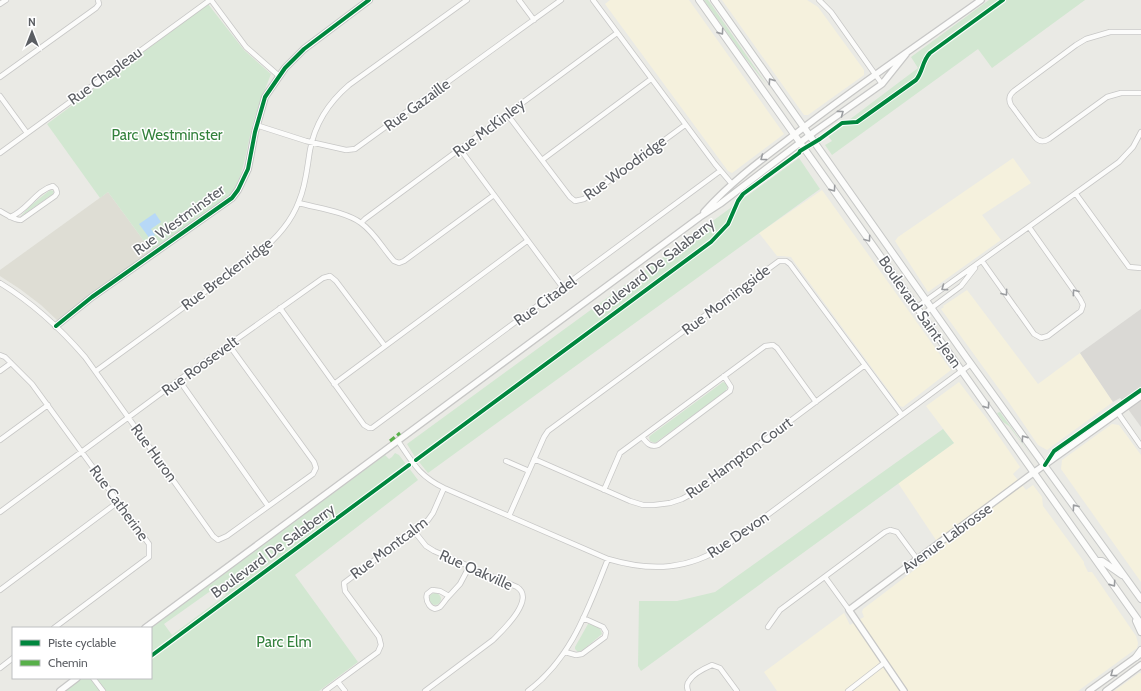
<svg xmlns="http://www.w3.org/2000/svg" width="1141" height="691" font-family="Cabin,sans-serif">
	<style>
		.commercial { fill: #f5f1dd }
		.industrial { fill: #dad9d5 }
		.education { fill: #deddd4 }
		.green { fill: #d2e7d1; fill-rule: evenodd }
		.water { fill: #b7d8f7 }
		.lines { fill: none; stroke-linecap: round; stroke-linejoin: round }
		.minor-casing { stroke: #c7c7c6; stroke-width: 6 }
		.tertiary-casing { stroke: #c7c7c6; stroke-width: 8 }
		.secondary-casing { stroke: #c7c8c7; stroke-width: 8 }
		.minor { stroke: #fcfcfb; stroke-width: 4.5 }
		.tertiary { stroke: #fcfcfb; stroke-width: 5.5 }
		.secondary { stroke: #fcfcfb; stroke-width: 6 }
		.quiet { stroke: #58b04a; stroke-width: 3; stroke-dasharray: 6 3; stroke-linecap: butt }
		.cycleway-casing { stroke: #fff; stroke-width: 6 }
		.cycleway { stroke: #00873e; stroke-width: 4 }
		.oneway { stroke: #9b9da0 }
		.labels { text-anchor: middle; stroke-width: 3; stroke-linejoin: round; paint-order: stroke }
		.street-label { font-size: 15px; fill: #5b5e63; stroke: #fff }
		.park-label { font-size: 15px; fill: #33813c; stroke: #fff }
	</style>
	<rect width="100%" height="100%" fill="#eaeae5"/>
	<!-- commercial -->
	<path class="commercial" d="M610 0H689L784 134 732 173 728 171 605 4Z
		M722 0H807L818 7 864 70V75L808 115H804Z
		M1013 158 1031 183 982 215 1001 240 928 292 895 241 898 237Z
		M822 190 951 370 903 407 900 406 795 263 791 257 782 256H777L759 233Z
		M967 290 1038 384 1080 353 1113 402 1047 450 1038 445 1010 404 941 309 944 307 943 306Z
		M959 382 987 419 1020 467 1013 474 1026 490 1033 485 1042 497 1043 506 1084 562V564L1088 572H1092L1136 636 1138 643 1137 648 1078 691H777L764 672 844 613 850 625 864 617 862 612 863 609 942 549 898 483 954 443 926 406Z
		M1112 424 1119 425 1141 455V582L1061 469 1062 460Z
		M1139 673H1141V691H1114Z"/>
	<!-- industrial -->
	<path class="industrial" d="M1141 309V427L1120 398 1113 402 1080 353Z"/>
	<!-- education -->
	<path class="education" d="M108 192 152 252 58 321 41 305 20 289 0 276V270Z"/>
	<!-- green -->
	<path class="green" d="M704 0H708L711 4 767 85 743 55Z
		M989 0H1085L992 68 978 49 832 155 825 145 832 141 827 135 841 126 918 68 911 57Z
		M208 4 244 50 271 74C265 90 258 106 253 123 246 149 245 176 228 199L152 252 108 192 100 198 47 124Z
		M799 158 820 189 428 473 415 457 407 444Z
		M50 190 54 191 53 194 20 217 30 206Z
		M723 382 726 383 728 386 726 391 655 443 650 441 649 437 651 435Z
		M1000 412 1033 458 1009 426 1003 422 997 413Z
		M943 429 954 443 641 671 638 666 639 601H677L715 592Z
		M395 453 399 455 418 480 295 575 358 662 319 691H64L81 678H151V628L385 455 389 459 392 457ZM219 585 226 595 172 635 164 624Z
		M429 599a6 6 0 1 1 12 0a6 6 0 1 1-12 0Z
		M588 624C594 624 601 627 602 634L583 650 578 652 575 649V647Z"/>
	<!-- water -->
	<path class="water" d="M155 213 161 222 151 229 155 235 150 239 139 224Z"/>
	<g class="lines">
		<!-- minor casing -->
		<g class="minor-casing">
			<path id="minor" d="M211 0 246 47 279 76
				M519 0 534 20
				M593 0 715 164 732 184
				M819 0 831 12 882 84
				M0 4 6 0
				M1141 32H1110L1086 39 1076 45 1014 91C1009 95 1008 99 1011 105L1035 137C1039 142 1044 142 1049 139L1107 97 1121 93H1141
				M0 77 96 8 99 4 98 0
				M0 96 27 133
				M507 114 570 197 575 201 584 199 685 125
				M256 125 306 141 346 150 355 149 561 0
				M460 149 563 288
				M0 153 210 0
				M542 160 651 79
				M1076 194 1129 267 1141 268
				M299 203C317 208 346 212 361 223 375 233 383 249 394 261L399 263 404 261 494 195
				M0 211C6 214 13 220 21 220L55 196 57 193 56 189 53 186C36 190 27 211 10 217
				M361 223 365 219 617 33
				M982 261 1034 334 1041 338 1048 336 1081 311 1083 305 1080 299 1029 227
				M0 283C33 303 60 328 85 357L213 536 218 540 227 536 313 474 316 468 314 462 229 345
				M917 307 1119 162 1133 147 1141 132
				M280 308 364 425 369 428H372L720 171
				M922 315 961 286 975 268
				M0 355 5 357 32 384 149 544V557L54 628
				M0 371 11 363
				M96 371 257 254C275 240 291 223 299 201 306 185 307 168 310 150 315 123 328 103 349 85L467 0
				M179 380 268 506
				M334 384 527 241
				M1118 413 1141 446
				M642 437C646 442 650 448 658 445L730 391 731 387 724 376
				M0 440 48 405
				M398 441C413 463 419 476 444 488L608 559C652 572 688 570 727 545L971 364
				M534 459 630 501 643 505H654L670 503 682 499 695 492 865 365
				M506 461 529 471
				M604 490 620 453 765 346 773 345 777 348 816 402
				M0 512 179 380 323 278 330 276 336 281 385 346
				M509 516 544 437 548 431 779 261H786L790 264 902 415
				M414 531 426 546 434 551 517 587C536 599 503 630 493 640L425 691
				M825 577 849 610
				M0 590 118 502
				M432 590 440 591 449 596C446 599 443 604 440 607 431 613 425 601 427 594Z
				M449 596 460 584 469 567
				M768 627 780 610 885 532 890 530 897 532 917 559
				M565 652 576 655 582 654 605 637 606 632 603 627 583 618
				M0 668 13 658
				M93 678 103 691
				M338 682 345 691
				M325 691 378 652 381 645 379 637 345 591 344 583 428 520 433 513 444 488
				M528 691C572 658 588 608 608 559
				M688 691C687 688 686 684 689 681 693 674 705 668 712 665L720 668 737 691
				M848 691 884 663"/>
		</g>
		<!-- tertiary casing -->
		<g class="tertiary-casing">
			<path id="tertiary" d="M704 212C732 181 761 160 794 135 854 88 918 45 981 0
				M56 326 92 297 232 198 238 190 248 169 255 132 265 97 285 68 304 49 369 0
				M145 628 700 217 720 204 814 132 882 84 906 54
				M60 691 77 678
				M904 691 849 610 1029 476 1141 396
				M1089 691 1139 655
				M1106 691 1141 665"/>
		</g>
		<!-- secondary casing -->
		<g class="secondary-casing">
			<path id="secondary" d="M699 0 1141 624
				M714 0 966 357 1141 599
				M1097 561H1102L1122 575
				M1136 621 1141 632
				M1136 657 1141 650"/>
		</g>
		<!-- minor -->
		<use href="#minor" class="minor"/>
		<!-- tertiary -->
		<use href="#tertiary" class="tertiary"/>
		<!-- secondary -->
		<use href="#secondary" class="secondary"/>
		<!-- quiet -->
		<path class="quiet" d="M390 441 400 433"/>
		<!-- cycleway casing -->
		<g class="cycleway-casing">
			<path id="cycleway" d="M56 326 92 297 232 198 238 190 248 169 255 132 265 97 285 68 304 49 369 0
				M416 460 711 242 728 224 738 201 743 194 799 153 800 151 820 139 842 123 857 122 916 80C923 72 922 61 930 53L1003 0
				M1045 465 1054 451 1141 390
				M151 656 409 465"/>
		</g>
		<!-- cycleway -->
		<use href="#cycleway" class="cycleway"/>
	</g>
	<!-- one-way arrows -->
	<defs><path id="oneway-chevron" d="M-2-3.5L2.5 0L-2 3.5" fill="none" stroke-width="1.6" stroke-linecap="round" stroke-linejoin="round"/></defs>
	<g class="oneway">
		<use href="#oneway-chevron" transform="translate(721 32) rotate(55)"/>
		<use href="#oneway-chevron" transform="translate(771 81) rotate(-125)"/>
		<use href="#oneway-chevron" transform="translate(841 113) rotate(-36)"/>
		<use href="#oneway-chevron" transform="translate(763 158) rotate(143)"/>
		<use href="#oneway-chevron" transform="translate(833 189) rotate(55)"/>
		<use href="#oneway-chevron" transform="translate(868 239) rotate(54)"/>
		<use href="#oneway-chevron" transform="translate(944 288) rotate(144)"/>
		<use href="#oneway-chevron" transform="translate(1075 292) rotate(-126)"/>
		<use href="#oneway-chevron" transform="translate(1005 293) rotate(54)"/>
		<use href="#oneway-chevron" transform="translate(987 406) rotate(55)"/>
		<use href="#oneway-chevron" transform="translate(1024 438) rotate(-125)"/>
		<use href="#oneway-chevron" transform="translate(1075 507) rotate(-126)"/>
		<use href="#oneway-chevron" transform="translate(1113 584) rotate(55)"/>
		<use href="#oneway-chevron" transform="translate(1113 674) rotate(144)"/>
	</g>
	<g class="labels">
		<!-- street labels -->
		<g class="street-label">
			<text transform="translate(105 76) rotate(-36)" y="5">Rue Chapleau</text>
			<text transform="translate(417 105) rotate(-36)" y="5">Rue Gazaille</text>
			<text transform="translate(489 128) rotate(-37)" y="5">Rue McKinley</text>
			<text transform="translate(625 168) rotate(-36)" y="5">Rue Woodridge</text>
			<text transform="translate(179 220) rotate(-36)" y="5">Rue Westminster</text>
			<text transform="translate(654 267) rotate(-38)" y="5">Boulevard De Salaberry</text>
			<text transform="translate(227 274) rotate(-37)" y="5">Rue Breckenridge</text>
			<text transform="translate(726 300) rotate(-37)" y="5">Rue Morningside</text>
			<text transform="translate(545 301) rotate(-36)" y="5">Rue Citadel</text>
			<text transform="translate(920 312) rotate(55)" y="5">Boulevard Saint-Jean</text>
			<text transform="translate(200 366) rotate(-36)" y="5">Rue Roosevelt</text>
			<text transform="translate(154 453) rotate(54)" y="5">Rue Huron</text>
			<text transform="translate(739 458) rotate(-36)" y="5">Rue Hampton Court</text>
			<text transform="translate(119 503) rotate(54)" y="5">Rue Catherine</text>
			<text transform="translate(738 535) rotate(-34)" y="5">Rue Devon</text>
			<text transform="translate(947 538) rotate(-36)" y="5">Avenue Labrosse</text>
			<text transform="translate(389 548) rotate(-37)" y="5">Rue Montcalm</text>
			<text transform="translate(273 551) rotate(-36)" y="5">Boulevard De Salaberry</text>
			<text transform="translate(476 570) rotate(24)" y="5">Rue Oakville</text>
		</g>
		<!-- park labels -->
		<g class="park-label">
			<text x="167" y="140">Parc Westminster</text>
			<text x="284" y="647">Parc Elm</text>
		</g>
	</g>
	<!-- legend -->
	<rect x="12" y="627" width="140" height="52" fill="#ffffff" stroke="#bdbfc1"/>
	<rect x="20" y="640" width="20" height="6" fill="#00873e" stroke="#bdbfc1"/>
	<text x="48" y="647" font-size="12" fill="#5b5e63">Piste cyclable</text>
	<rect x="20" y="660" width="20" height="6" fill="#58b04a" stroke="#bdbfc1"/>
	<text x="48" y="667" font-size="12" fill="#5b5e63">Chemin</text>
	<!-- north arrow -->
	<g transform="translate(32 32)" stroke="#ffffff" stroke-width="3" paint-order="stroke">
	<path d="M0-3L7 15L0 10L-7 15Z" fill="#5b5e63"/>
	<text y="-6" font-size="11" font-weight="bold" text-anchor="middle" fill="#5b5e63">N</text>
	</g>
</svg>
